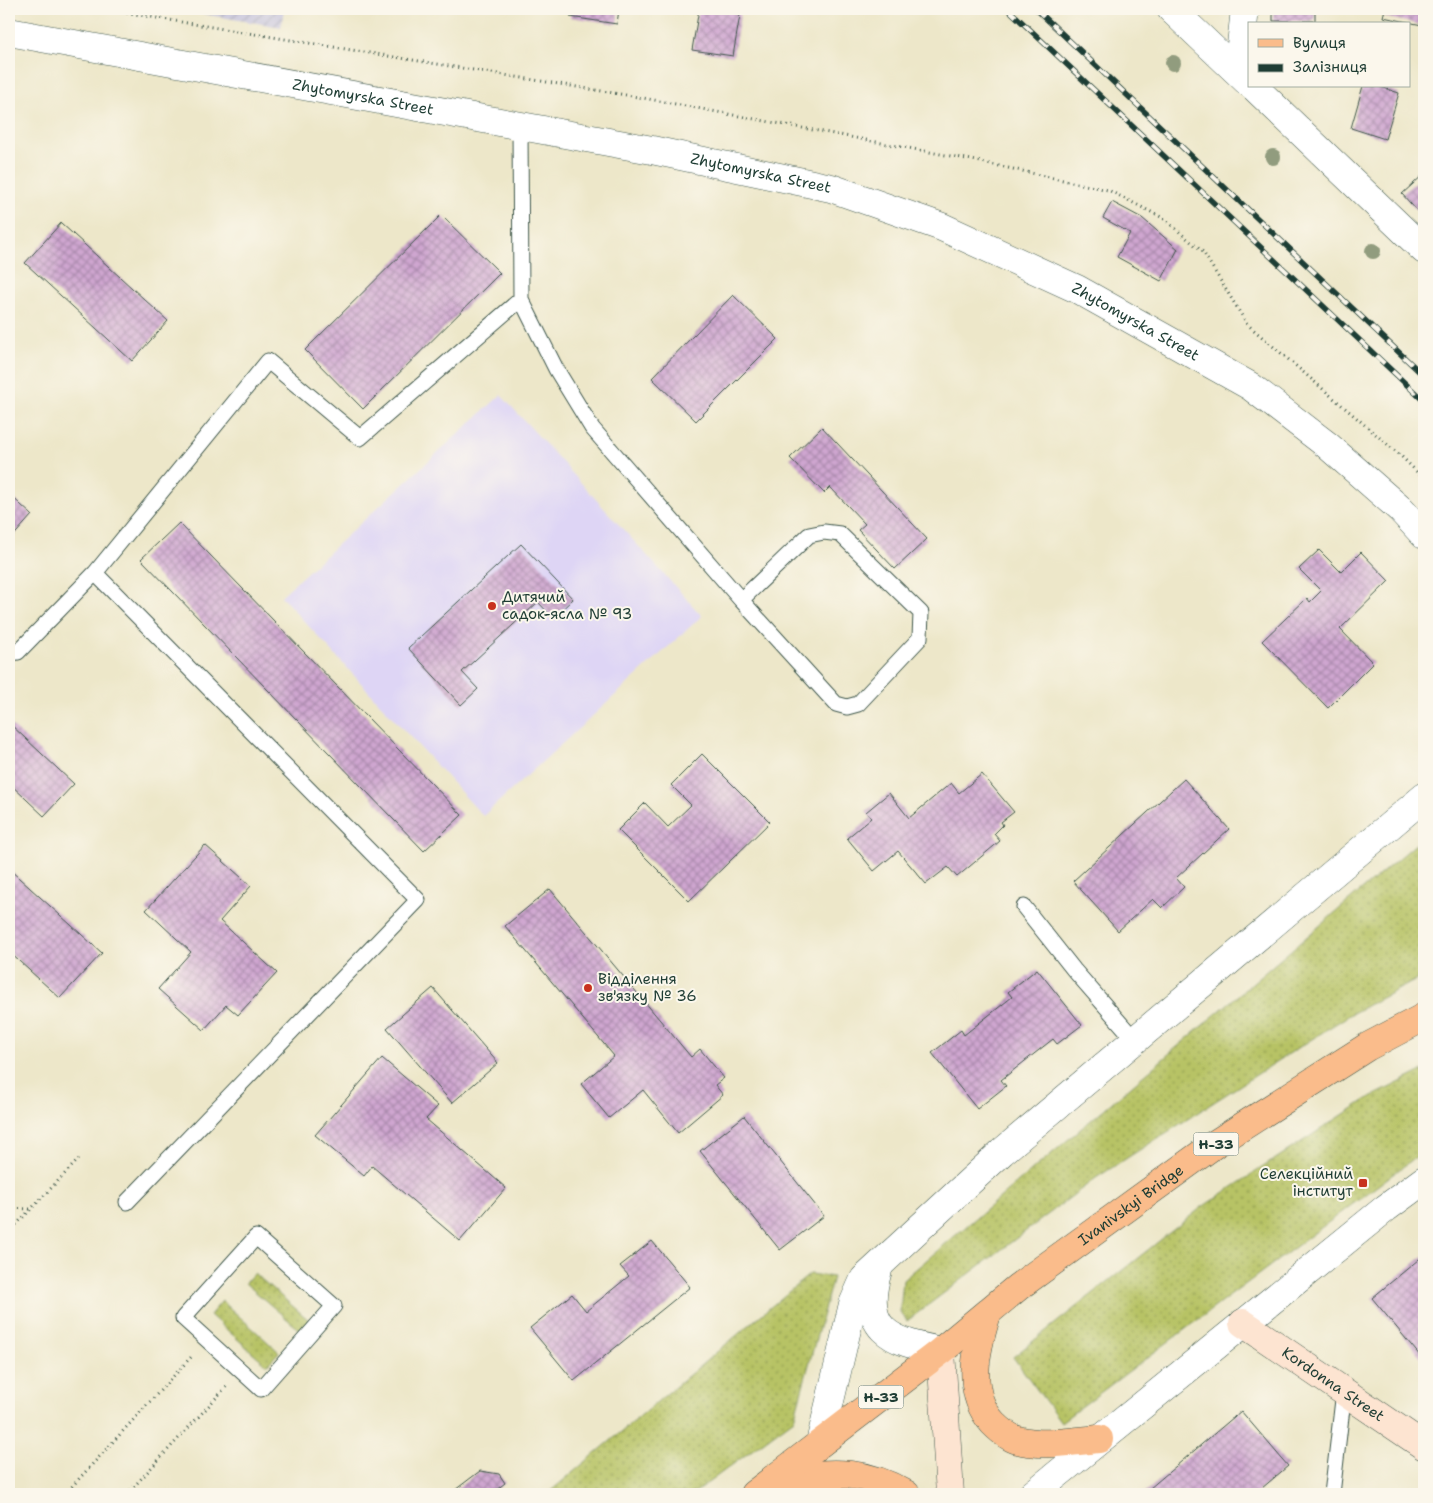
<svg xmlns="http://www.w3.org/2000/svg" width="1433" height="1503" font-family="'Shantell Sans',sans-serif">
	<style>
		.built { fill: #ded5f5 }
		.industrial { fill: url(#industrial-furrows) }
		.grass { fill: url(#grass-dots); stroke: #6b804c }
		.building { fill: url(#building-cross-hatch) }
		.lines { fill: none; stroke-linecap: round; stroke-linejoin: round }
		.service-casing { stroke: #3e564a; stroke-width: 17 }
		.minor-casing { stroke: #3e564a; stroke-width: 29 }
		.tertiary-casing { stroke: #3e564a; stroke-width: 29 }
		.secondary-casing { stroke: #3e564a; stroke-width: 29 }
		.primary-casing { stroke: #3e564a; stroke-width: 29 }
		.path { stroke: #3e564a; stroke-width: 3; stroke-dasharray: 1 4; stroke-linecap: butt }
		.service { stroke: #fff; stroke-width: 15 }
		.minor { stroke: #fff; stroke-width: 28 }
		.tertiary { stroke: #fff; stroke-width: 28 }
		.secondary { stroke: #fde4d1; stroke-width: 28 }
		.primary { stroke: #fabc8b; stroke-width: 28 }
		.rail-casing { stroke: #1f3d34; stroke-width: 5.5 }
		.rail { stroke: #fbf7ec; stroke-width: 4; stroke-dasharray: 11; stroke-linecap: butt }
		.tree { fill: #919c7e }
		.poi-dot { fill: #c8321e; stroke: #fbf7ec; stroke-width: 2 }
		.labels { text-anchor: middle; stroke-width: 4; stroke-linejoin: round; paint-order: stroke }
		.shield { fill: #fbf7ec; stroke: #61756b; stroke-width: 1 }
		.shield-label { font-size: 14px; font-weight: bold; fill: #1f3d34 }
		.street-label { font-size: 15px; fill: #1f3d34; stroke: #fbf7ec }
		.poi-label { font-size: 15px; fill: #1f3d34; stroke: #fbf7ec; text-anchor: start }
	</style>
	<defs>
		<pattern id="industrial-furrows" width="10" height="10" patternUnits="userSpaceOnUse" patternTransform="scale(1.25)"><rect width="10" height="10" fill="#c3c1db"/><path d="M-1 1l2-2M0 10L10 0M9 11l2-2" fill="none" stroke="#9e9eb2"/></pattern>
		<pattern id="grass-dots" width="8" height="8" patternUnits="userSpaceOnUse" patternTransform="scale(1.25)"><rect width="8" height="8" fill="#b7c365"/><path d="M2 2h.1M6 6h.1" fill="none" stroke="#94a054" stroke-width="1.8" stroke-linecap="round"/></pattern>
		<pattern id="building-cross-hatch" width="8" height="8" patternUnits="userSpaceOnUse" patternTransform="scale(1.25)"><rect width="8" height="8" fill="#cfa6d0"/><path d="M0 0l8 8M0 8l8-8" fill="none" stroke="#a788aa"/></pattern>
	</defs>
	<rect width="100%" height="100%" fill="#fbf7ec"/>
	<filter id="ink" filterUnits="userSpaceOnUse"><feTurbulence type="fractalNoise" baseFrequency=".02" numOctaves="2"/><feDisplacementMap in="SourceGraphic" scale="10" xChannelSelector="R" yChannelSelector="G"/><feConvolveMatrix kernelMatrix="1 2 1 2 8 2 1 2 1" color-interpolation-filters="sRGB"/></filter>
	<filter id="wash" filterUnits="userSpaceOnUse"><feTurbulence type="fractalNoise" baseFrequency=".0096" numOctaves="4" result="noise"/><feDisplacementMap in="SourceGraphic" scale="20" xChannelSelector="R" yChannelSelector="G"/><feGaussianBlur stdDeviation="1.12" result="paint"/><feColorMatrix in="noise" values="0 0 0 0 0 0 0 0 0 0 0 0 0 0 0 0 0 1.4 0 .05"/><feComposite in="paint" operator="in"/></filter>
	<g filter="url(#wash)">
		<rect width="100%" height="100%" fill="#ede7c9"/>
		<!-- built -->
		<path class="built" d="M501 395 702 616 483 816 281 596Z"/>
		<!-- industrial -->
		<path class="industrial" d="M172 9H284L281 27Z"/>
		<!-- grass -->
		<path class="grass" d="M1424 837V976L1351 1014 1096 1178 907 1321 900 1312 903 1280Z
			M1424 1070V1151L1061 1422 1013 1357 1202 1207 1367 1099Z
			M254 1273 310 1321 301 1331 245 1283Z
			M810 1274 833 1277 794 1419 693 1494H547Z
			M222 1301 279 1352 267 1365 210 1315Z"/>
		<g id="blocks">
			<!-- building -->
			<path class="building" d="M572 9H619L617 24 570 17Z
				M699 9H741L733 56 692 50Z
				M1273 9H1315V21H1273Z
				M1385 9H1424L1422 25 1383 17Z
				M1363 86H1378L1399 93 1385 139 1351 128Z
				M1424 174V208L1419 213 1402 194Z
				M1112 202 1142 218 1178 249 1161 281 1117 257 1130 233 1103 218Z
				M441 215 500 273 363 409 305 350Z
				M61 223 168 321 132 361 25 263Z
				M733 295 778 339 696 421 652 378Z
				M822 427 927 539 895 569 858 530 865 524 830 487 824 493 790 458Z
				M9 494 32 515 9 541Z
				M179 523 462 815 424 851 141 559Z
				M521 544 573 599 553 618 538 602 462 672 478 689 461 705 408 648Z
				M1319 550 1341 572 1361 552 1389 581 1340 629 1373 663 1328 708 1262 641 1307 598 1310 602 1321 591 1299 569Z
				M9 723 74 784 44 816 9 783Z
				M702 754 770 822 689 901 618 830 645 803 668 827 691 805 671 785Z
				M982 774 1014 812 1001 822 1003 825 994 834 1000 841 957 877 948 867 926 884 898 851 874 871 847 838 871 818 866 812 889 793 909 818 951 783 959 793Z
				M1184 779 1229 829 1176 878 1184 887 1162 908 1153 899 1118 931 1073 881Z
				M205 845 251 886 220 921 277 973 238 1015 226 1005 204 1030 158 989 191 952 146 910Z
				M9 869 102 953 60 998 9 952Z
				M550 889 691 1057 700 1049 724 1078 715 1085 723 1095 678 1133 643 1090 609 1118 581 1084 614 1056 505 926Z
				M1037 969 1082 1025 1057 1044 1053 1039 1001 1080 1006 1086 977 1109 932 1053 961 1030 964 1035 1012 997 1008 992Z
				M433 988 498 1063 452 1103 387 1028Z
				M382 1058 438 1106 426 1119 506 1188 460 1241 372 1166 364 1176 315 1135Z
				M744 1116 824 1216 780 1250 700 1151Z
				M652 1241 690 1287 574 1381 530 1328 572 1294 586 1311 629 1276 620 1266Z
				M1424 1255V1355L1421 1357 1372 1298Z
				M1241 1411 1288 1466 1255 1494H1143Z
				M480 1471 499 1474 505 1483 491 1494H459L455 1490Z"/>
		</g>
	</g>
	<g filter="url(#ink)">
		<use href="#blocks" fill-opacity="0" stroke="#3e564a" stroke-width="1"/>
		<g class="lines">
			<!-- service casing -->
			<g class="service-casing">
				<path id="service" d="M521 299 556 369 592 428 741 600 836 704 847 707 858 704 920 638 921 613 840 534 824 532 809 535 741 600
					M95 573 418 900 127 1202
					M9 653 18 652 95 573 268 361 360 438 521 299 520 126
					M1024 907 1074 970 1135 1040
					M256 1237 334 1306 261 1389 183 1318Z
					M1332 1494 1344 1391"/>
			</g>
			<!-- minor casing -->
			<g class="minor-casing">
				<path id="minor" d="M1171 9 1249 83
					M1238 72 1245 9
					M1253 86 1424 250"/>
			</g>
			<!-- tertiary casing -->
			<g class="tertiary-casing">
				<g id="tertiary">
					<path id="s1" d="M9 32 652 150 831 188 942 227 1077 289 1250 386 1327 445 1400 509 1424 535"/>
					<path d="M878 1270C860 1330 889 1341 941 1351"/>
					<path d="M820 1443 853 1304 864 1279 1002 1152 1424 797"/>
					<path d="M1033 1494 1386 1208 1424 1180"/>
				</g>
			</g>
			<!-- secondary casing -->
			<g class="secondary-casing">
				<g id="secondary">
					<path id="s2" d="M1243 1323 1424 1446"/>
					<path d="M941 1351 950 1494"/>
				</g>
			</g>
			<!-- primary casing -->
			<g class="primary-casing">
				<g id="primary">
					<path d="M987 1314C976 1350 965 1392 993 1423 1000 1430 1009 1438 1018 1440 1044 1447 1073 1441 1099 1439"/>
					<path d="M773 1479C826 1474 858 1466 906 1494"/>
					<path id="s3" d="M754 1494 941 1351 1018 1287 1215 1144 1367 1047 1424 1017"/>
				</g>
			</g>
			<!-- path -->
			<path class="path" d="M102 9 638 97 972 160 1108 190 1163 218 1203 252 1247 324 1401 456 1424 479
				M9 1208 31 1209
				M9 1232 79 1159
				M65 1494 193 1355
				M127 1494 227 1386"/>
			<!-- service -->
			<use href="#service" class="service"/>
			<!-- minor -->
			<use href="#minor" class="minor"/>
			<!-- tertiary -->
			<use href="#tertiary" class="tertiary"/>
			<!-- secondary -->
			<use href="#secondary" class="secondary"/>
			<!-- primary -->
			<use href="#primary" class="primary"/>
			<!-- rail casing -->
			<g class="rail-casing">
				<path id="rail" d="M1008 9 1424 401
					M1036 9 1424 376"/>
			</g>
			<!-- rail -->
			<use href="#rail" class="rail"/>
		</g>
		<!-- trees -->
		<g class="tree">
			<circle cx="1173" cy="63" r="8"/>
			<circle cx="1273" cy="157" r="8"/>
			<circle cx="1373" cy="251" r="8"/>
		</g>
	</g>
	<!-- markers -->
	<g class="poi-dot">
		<circle cx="492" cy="606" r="5"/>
		<circle cx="588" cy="988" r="5"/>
		<rect x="1358" y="1178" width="10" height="10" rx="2.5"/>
	</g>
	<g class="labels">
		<!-- shield labels -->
		<g class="shield">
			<rect x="1193.5" y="1132.5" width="45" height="23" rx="4"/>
			<rect x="858.5" y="1385.5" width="45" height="23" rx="4"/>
		</g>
		<g class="shield-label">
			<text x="1216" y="1149">Н-33</text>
			<text x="881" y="1402">Н-33</text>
		</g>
		<!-- street labels -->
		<g class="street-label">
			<text dy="5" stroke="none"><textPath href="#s1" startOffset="360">Zhytomyrska Street</textPath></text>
			<text dy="5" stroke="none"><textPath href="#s1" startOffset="765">Zhytomyrska Street</textPath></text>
			<text dy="5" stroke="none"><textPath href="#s1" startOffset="1170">Zhytomyrska Street</textPath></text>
			<text dy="5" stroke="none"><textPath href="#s3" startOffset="475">Ivanivskyi Bridge</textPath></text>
			<text dy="5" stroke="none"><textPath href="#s2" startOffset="109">Kordonna Street</textPath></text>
		</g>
		<!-- poi labels -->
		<g class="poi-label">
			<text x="502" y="602">Дитячий<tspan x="502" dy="17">садок-ясла № 93</tspan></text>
			<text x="598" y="984">Відділення<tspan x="598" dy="17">зв'язку № 36</tspan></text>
			<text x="1353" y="1179" text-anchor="end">Селекційний<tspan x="1353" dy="17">інститут</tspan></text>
		</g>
	</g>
	<!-- margin -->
	<rect width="1433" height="1503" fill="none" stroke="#fbf7ec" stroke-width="30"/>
	<!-- legend -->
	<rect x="1248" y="22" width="162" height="65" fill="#fbf7ec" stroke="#a3ada2"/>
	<rect x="1258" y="39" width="25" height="8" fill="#fabc8b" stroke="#a3ada2"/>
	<text x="1293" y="48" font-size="15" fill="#1f3d34">Вулиця</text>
	<rect x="1258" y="64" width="25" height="8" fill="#1f3d34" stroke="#a3ada2"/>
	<text x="1293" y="72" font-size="15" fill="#1f3d34">Залізниця</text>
</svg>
